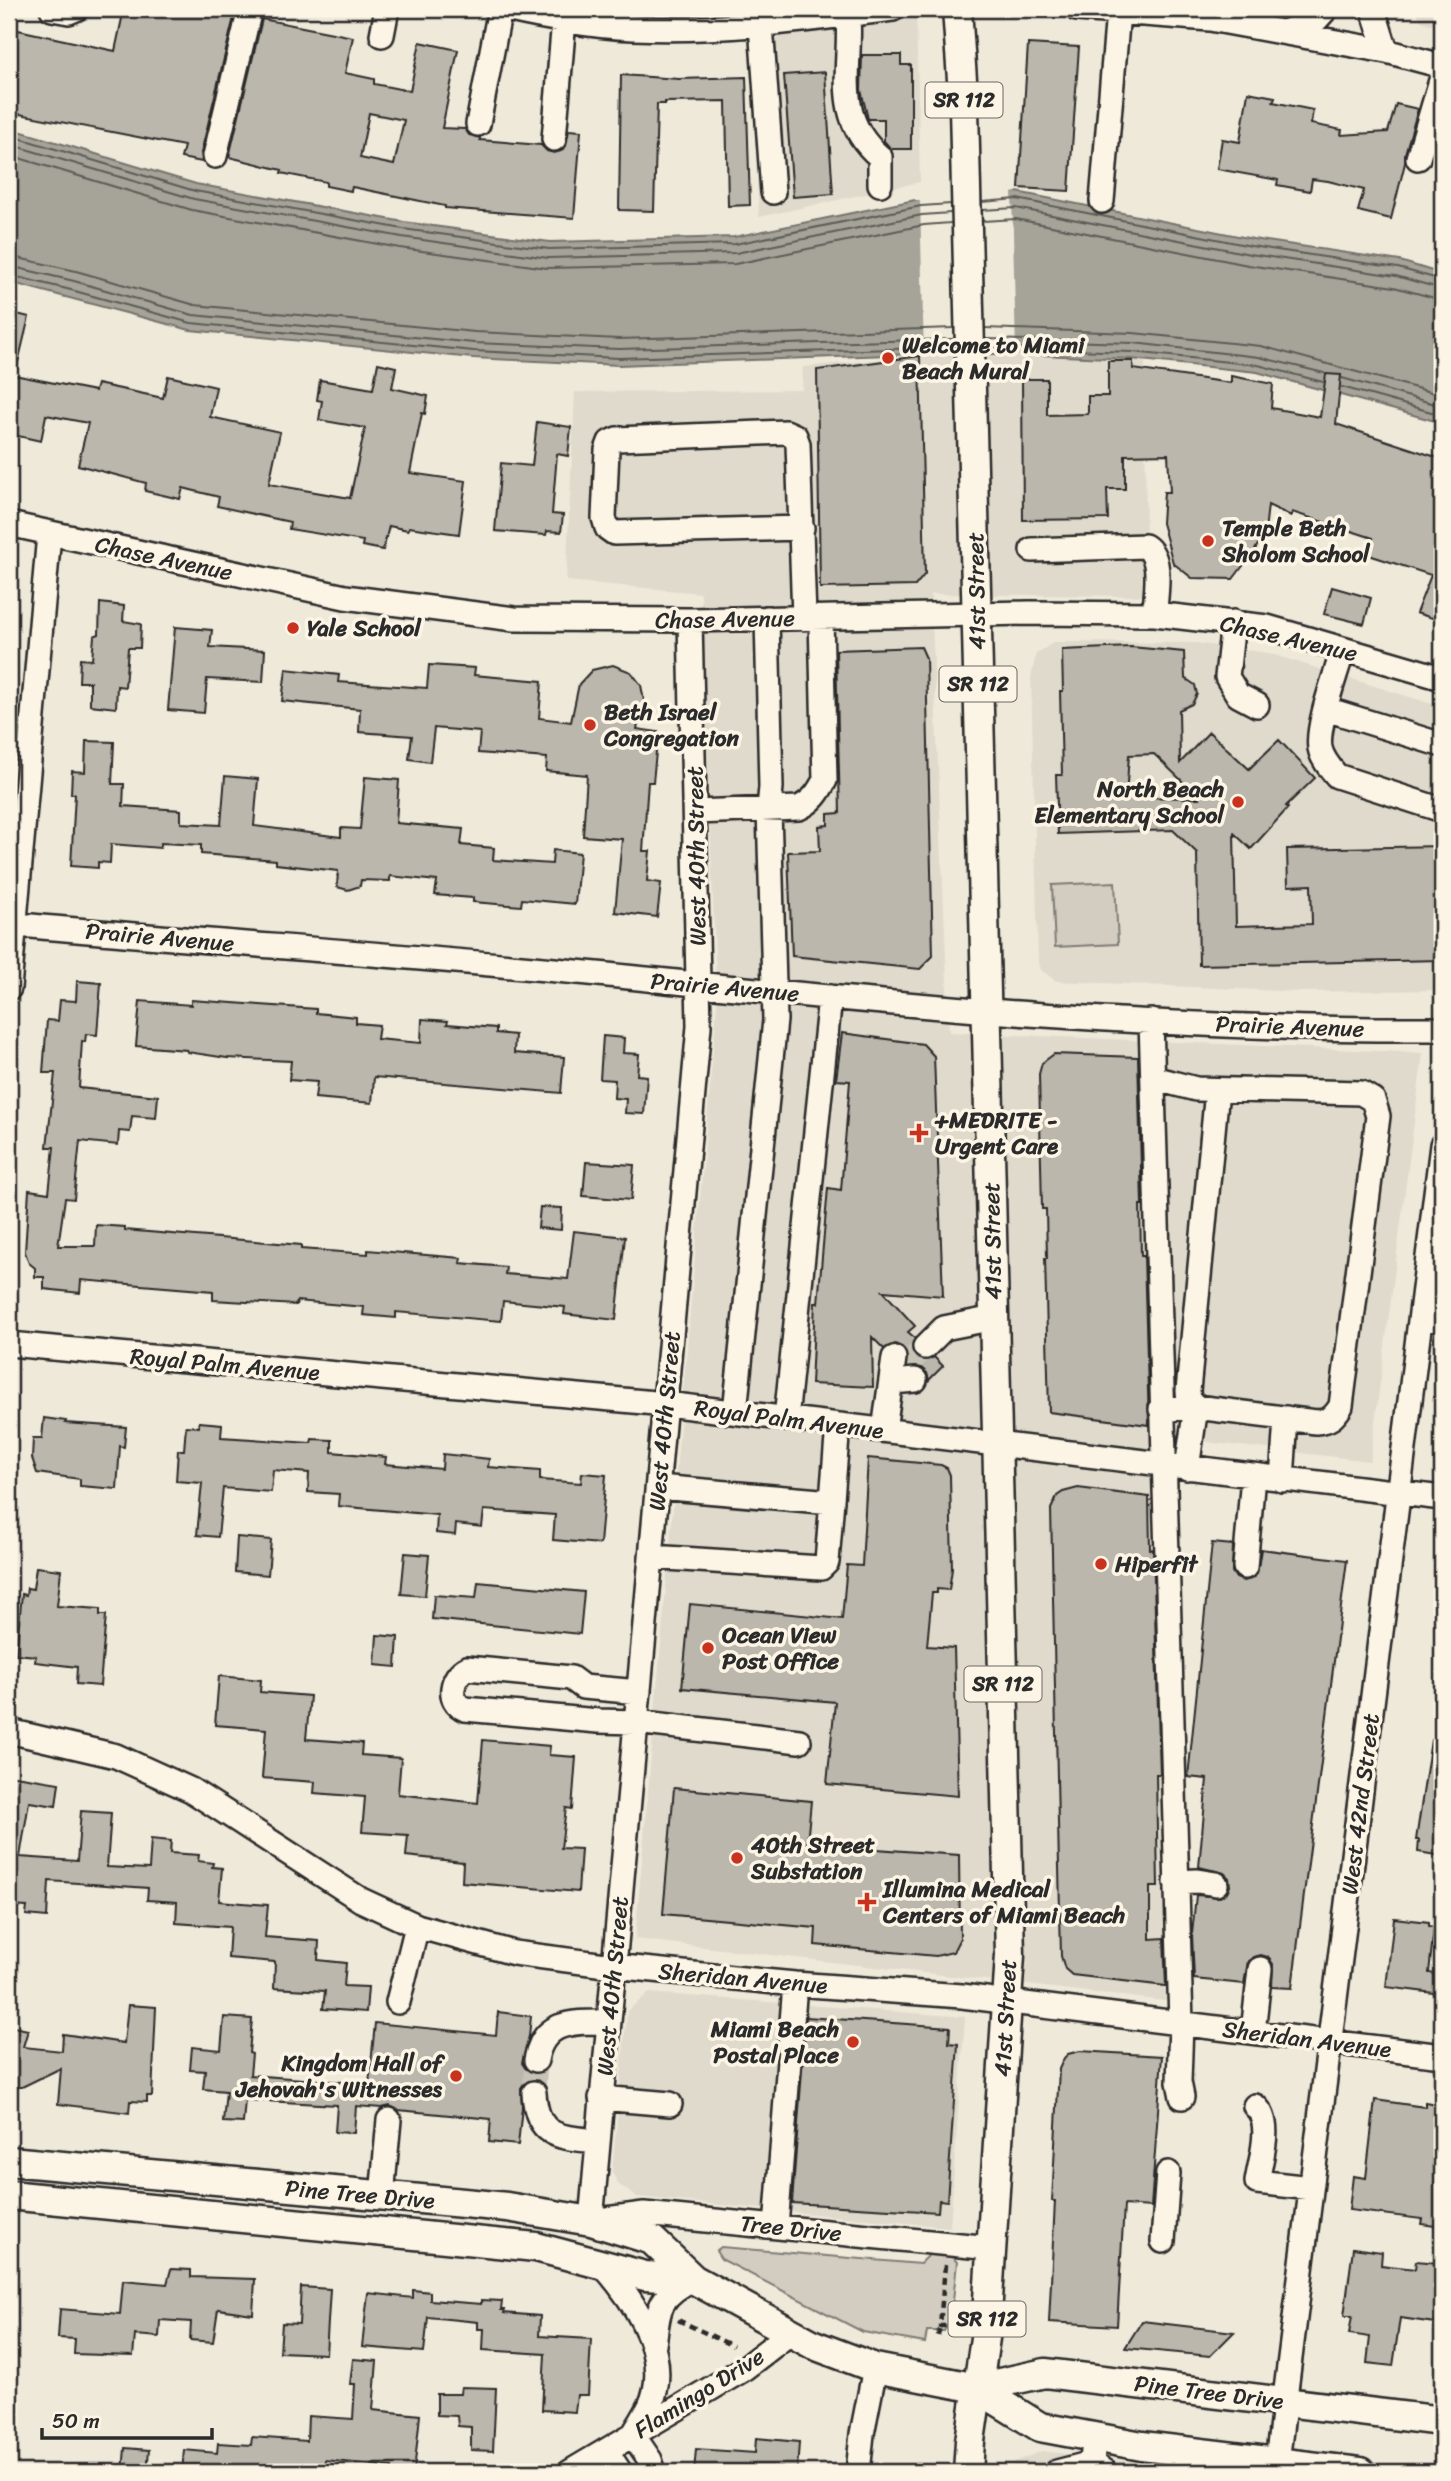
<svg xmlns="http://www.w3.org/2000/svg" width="1451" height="2481" font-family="Sriracha,sans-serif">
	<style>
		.built { fill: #e0dacc }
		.green { fill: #d2cdc0; stroke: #7e7c76; stroke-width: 2 }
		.water { fill: #a6a399; stroke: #75736d; stroke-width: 2 }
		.pier { fill: #efe9da }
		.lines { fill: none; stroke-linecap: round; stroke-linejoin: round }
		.shore { stroke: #5c5b57; stroke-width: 2 }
		.building { fill: #bcb7ac; stroke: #2b2b2b; stroke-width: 2; fill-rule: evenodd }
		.minor-tunnel { stroke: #c8c3b7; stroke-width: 23; stroke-dasharray: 23 11; stroke-linecap: butt }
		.minor-casing { stroke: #2b2b2b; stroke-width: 28 }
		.major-casing { stroke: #2b2b2b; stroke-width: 33 }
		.path { stroke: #2b2b2b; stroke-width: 4.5; stroke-dasharray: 7 5; stroke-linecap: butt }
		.minor { stroke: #fcf5e5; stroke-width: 23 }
		.major { stroke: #fcf5e5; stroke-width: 28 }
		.poi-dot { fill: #c8321e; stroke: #fcf5e5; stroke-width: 2.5 }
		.labels { text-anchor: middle; stroke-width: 7; stroke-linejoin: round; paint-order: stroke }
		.shield { fill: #fcf5e5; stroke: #6a6863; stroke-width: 2 }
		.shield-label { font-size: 21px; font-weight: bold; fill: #2b2b2b }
		.poi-label { font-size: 23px; font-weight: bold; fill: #2b2b2b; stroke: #fcf5e5; text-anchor: start }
		.street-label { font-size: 23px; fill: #2b2b2b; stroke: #fcf5e5 }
	</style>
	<rect width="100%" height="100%" fill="#efe9da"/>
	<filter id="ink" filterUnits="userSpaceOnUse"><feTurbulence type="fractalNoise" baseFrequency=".0143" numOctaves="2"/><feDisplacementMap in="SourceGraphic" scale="14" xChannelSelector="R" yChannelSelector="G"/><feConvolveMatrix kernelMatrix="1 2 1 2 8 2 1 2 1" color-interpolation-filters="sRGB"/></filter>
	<g filter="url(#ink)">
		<!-- built -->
		<path class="built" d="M749 9H916L920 182 759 217Z
			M1415 9H1442V28L1421 21Z
			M1018 354 1145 360 1146 596 931 594 949 1032 1423 1053 1370 1461 1172 1438 1182 2003 635 1939 717 1006 701 593 566 581 575 392 802 390 803 367 922 355Z
			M1054 642 1196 643 1268 653 1442 707V990L1301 992 1056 981 1041 970 1038 959 1031 677 1036 654Z
			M649 1993 965 2017 950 2227 637 2197 619 2185 612 2172 627 2011Z
			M1042 2451 1211 2472H1011L1014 2462Z"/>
		<!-- green -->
		<path class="green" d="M1115 882 1118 944 1055 947 1052 885Z
			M721 2247 920 2264 930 2254 951 2256 957 2262 951 2320 944 2331H927L925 2343 863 2332 721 2259 716 2251Z"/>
		<!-- water -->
		<path class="water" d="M9 128 196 184 404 222 550 242 734 237 920 199 1017 192 1253 239 1400 261 1442 274V423L1257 372 1131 359 1018 354H916L619 365 473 358 190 330 9 282Z"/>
		<!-- pier -->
		<path class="pier" d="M1017 189V192L1012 193 1016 352 924 356 920 200H915V197Z"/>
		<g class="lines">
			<!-- shore -->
			<path class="shore" d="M9 135 195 191 403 229 549 249 735 244 921 206 951 204
				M9 144 194 199 402 237 548 258 736 253 922 215 951 213
				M9 155 192 210 400 248 547 268 735 264 924 225 951 223
				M982 202 1017 199 1251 246 1398 268 1442 280
				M982 210 1016 208 1250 254 1396 276 1442 289
				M983 221 1016 219 1248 265 1394 287 1442 300
				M9 256 76 271 195 305 475 332 619 339 954 328
				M9 266 74 281 193 315 474 343 619 349 954 339
				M9 275 71 290 191 323 474 351 619 358 954 347
				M985 328 1133 333 1261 346 1442 395
				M985 339 1133 343 1259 357 1324 373
				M986 347 1132 352 1258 365 1323 382
				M1342 378 1442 406
				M1342 387 1442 415"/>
		</g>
		<!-- building -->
		<path class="building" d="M124 9H236L201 153 202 162 181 158 184 146 9 112V28L115 51Z
			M262 19 353 37 345 73 374 79V84L410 91 420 42 458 50 442 128 465 129 469 135 480 138V140L541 145 547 151 554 153 561 151 566 146 569 130 581 131 574 218 445 208V206L352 187 351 191 326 186V182L281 173 282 170 229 157ZM369 113 404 120 394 165 360 158Z
			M1028 44 1079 47 1069 191 1019 188Z
			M862 55H901V65H911V149H891L884 141V119H868L861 90Z
			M825 72 833 194 793 197 784 75Z
			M621 75 679 79 746 77 750 205 728 206 726 101 665 102V104H657L654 211 619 210Z
			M1248 92 1275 97 1273 102 1313 110 1311 124 1342 130 1341 135 1388 132 1396 104 1418 109 1405 154V163L1391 219 1358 211 1364 190 1328 181 1312 179 1310 191 1277 185 1278 180 1217 169 1222 139 1240 142Z
			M9 312 29 317 16 371 9 370Z
			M920 356 925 574 915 586 820 588 817 370Z
			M1108 361H1133V369L1231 383V376L1273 384 1271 408 1320 417 1326 374 1341 375 1336 424 1442 459V621L1416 613 1431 575 1369 555 1373 538 1292 512 1291 516 1268 505 1265 531 1255 550 1233 579 1192 578 1173 563 1162 523 1164 492H1170L1168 454 1125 455V489H1107L1108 519 1023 520 1022 379H1047V415L1088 414V396H1108Z
			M378 363 396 367 392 388 428 396 425 414 422 413 410 473 466 481 459 534 409 527 408 530 389 526 383 550 362 546 363 541 289 529 290 522 217 506 219 497 183 488 180 499 145 491 146 483 78 465 88 423 46 415 41 441 9 434V374L95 391 97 384 163 398 168 376 216 387 210 417 280 432 269 484 350 498 365 428 319 420 322 401 317 400 320 380 373 389Z
			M537 422 571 427 568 456 557 454 552 514 563 515 561 532 547 531 546 535 495 531 501 463 532 466Z
			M1332 587 1371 598 1364 624 1324 614Z
			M100 603 124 606 123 621 141 624 140 648H128L125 687 117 686 116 708 90 705V682H79L80 659 92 660 94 636 99 634Z
			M175 627 212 630 210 647 265 650 263 682 207 679 204 713 168 710Z
			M921 647 926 658 933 956 920 969 792 956 788 852 820 851 819 826 828 825V814L840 813 836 650Z
			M1131 647 1184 652 1185 678 1195 685 1197 694 1192 704 1179 710 1180 763 1209 732 1249 769 1279 740 1315 778 1286 806 1288 808 1251 849 1234 833 1236 926 1312 924 1311 885 1288 886 1287 849 1442 846V960L1199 965 1197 853 1173 830 1058 834 1056 775H1062L1060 691H1063L1062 650ZM1154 754 1180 779 1199 798 1126 797 1129 755Z
			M429 665 475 668 474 675 542 681 539 718 571 722 579 684 592 670 613 665 631 672 641 685 644 701 637 729 658 732 653 782H648L643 851H650L647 881 661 883 657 917 615 912 622 839 583 836 587 775 546 771 547 758 478 753 480 732 434 728 430 762 409 759 412 736 359 732 360 709 282 701 286 669 339 675 338 682 427 688Z
			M86 741 114 742 112 784H124L123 806 181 810V823L221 825 225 776 258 779 254 826 341 837V828L360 829 365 777 399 780 396 823 463 829 461 845 494 848 493 860 552 864 553 850 580 853 575 904 522 899 521 906 473 902V898L435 895 437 881 390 876V881L361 880 360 886 348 890 337 887 338 871 276 864V860L201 854V845L161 843 160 848 111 844 110 863 98 862V868L71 866 75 794H71L72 771 85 772Z
			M77 981 101 983 97 1035 86 1034 85 1042 82 1041 79 1088 158 1096 156 1118 132 1116 130 1132 119 1131 118 1145 80 1141 74 1199 65 1198 58 1246H95L96 1225 125 1227V1230L301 1245V1249L368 1254V1250L461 1258 460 1263 506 1267 505 1274 568 1279 574 1231 625 1237 616 1320 564 1314 565 1307 503 1301 501 1321 396 1312V1318L363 1315 364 1307 297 1301 296 1305 213 1300V1291L81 1280 80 1293 44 1289V1277H35V1268L29 1263 25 1252 29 1190 49 1193 54 1147H47L55 1073H43L47 1020 58 1021 60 1000 76 1001Z
			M191 1000 316 1009V1013L356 1017V1023L379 1025 377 1039 421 1043 422 1019 448 1021 447 1024 496 1028V1033L515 1035 514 1053 564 1057 561 1093 374 1077 372 1103 315 1098 317 1082 289 1080 291 1061 227 1058 187 1052V1050L136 1046 140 1001 191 1005Z
			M842 1033 923 1044 934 1056 943 1296 883 1291 915 1326 908 1332 915 1338 911 1350 915 1356 922 1361 934 1357 943 1366 929 1380 927 1373 921 1368 907 1367V1353L902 1347 895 1344 884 1349 872 1337 873 1387 811 1384 815 1303H818L828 1188 841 1190 850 1081 836 1080Z
			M603 1036 624 1038 623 1053 639 1054 637 1075 647 1076 644 1114 625 1113 626 1099 614 1098 615 1080 600 1079Z
			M1054 1054 1138 1057 1142 1205H1140L1141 1256H1144L1149 1425 1049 1412 1045 1258H1047L1046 1209H1042L1039 1074 1042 1063Z
			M586 1162 634 1165 631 1200 583 1196Z
			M540 1207 562 1208 561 1230 538 1228Z
			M44 1418 66 1421 65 1423 126 1427 124 1447 120 1446 117 1489 80 1486V1479L37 1473 32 1458 33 1438H42Z
			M199 1422 222 1424 221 1437 311 1443 312 1439 332 1440V1452L386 1457 385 1464 442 1469 443 1454 489 1459 488 1467 540 1471V1480L581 1483 582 1473 606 1475 600 1544 553 1540 555 1515 484 1510 482 1527 456 1524 455 1535 436 1533 437 1515 338 1506 339 1494 308 1492 309 1473 273 1470 271 1492 223 1488 218 1537 197 1535 202 1483 176 1481 178 1450H184L186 1426 199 1427Z
			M868 1458 941 1465 947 1468 950 1475 952 1569 949 1590 937 1589V1593H932L927 1646 954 1648 958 1796 827 1784 835 1702 682 1688 690 1604 842 1619 847 1565 862 1566Z
			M1078 1488 1149 1497 1150 1550 1153 1549 1160 1774H1156L1158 1887H1150V1939L1164 1938 1166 1986 1072 1975 1065 1969 1061 1956 1051 1509 1057 1496 1063 1492Z
			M237 1537 271 1540 268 1575 235 1572Z
			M1212 1543 1233 1545 1232 1572 1236 1578 1243 1581 1251 1579 1257 1574 1261 1549 1347 1560 1292 1988 1272 1987 1273 1964 1268 1957 1261 1955 1254 1957 1248 1961 1244 1984 1194 1979 1192 1934 1196 1895 1220 1897 1227 1892 1230 1886 1229 1878 1224 1873 1199 1867 1207 1779 1188 1777Z
			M405 1553 429 1555 425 1596 401 1594Z
			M36 1567 61 1570 57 1606 100 1609V1615H106L100 1686 76 1684 77 1667 35 1662 36 1656 16 1654 22 1594 26 1595 27 1588 33 1589Z
			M478 1582 584 1592 580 1634 432 1619 434 1595 476 1598Z
			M377 1635 398 1637 396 1667 375 1665Z
			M219 1676 261 1680 260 1692 310 1696 306 1739 362 1743 361 1755 401 1758 398 1794 478 1803 483 1740 550 1746 549 1755 576 1757 572 1809 566 1808 561 1848 581 1849 578 1892 462 1882 463 1862 406 1856 408 1835 362 1832 365 1797 314 1793 315 1782 262 1778 266 1729 215 1725Z
			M1431 1740H1442V1856L1418 1852 1419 1840H1416Z
			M9 1775 59 1783 56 1806 29 1802 20 1857 77 1861 81 1811 111 1813 107 1867 149 1869 151 1839 171 1841 170 1853 199 1855 198 1861 213 1863 212 1867 222 1868 219 1901 268 1905 265 1937 319 1941 318 1960 346 1963 344 1986 368 1987 366 2012 323 2009 325 1991 274 1988 275 1962 228 1958 230 1927 176 1923 177 1902 147 1900 148 1888 49 1881 47 1917 26 1915 27 1907 9 1906Z
			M674 1788 811 1801 807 1844 959 1855 960 1938 953 1952 936 1956 815 1945 816 1928 663 1914Z
			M1394 1918 1429 1922V1926L1434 1927 1429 1973 1442 1975V1994L1386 1987Z
			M128 2005 156 2007 152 2096H147V2102L130 2101 129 2113 58 2104 61 2068 22 2087H9V2026L28 2030 23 2047 62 2051 63 2034 124 2043Z
			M498 2012 531 2016 529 2036 522 2063 526 2069 532 2073 543 2072 542 2082 531 2079 525 2082 521 2088 522 2107 518 2145 489 2142 491 2119 398 2110 390 2106 382 2108 356 2106 354 2133 335 2132 337 2105 245 2100 243 2123 223 2122 226 2091 203 2089 205 2071 190 2070 192 2047 221 2050 224 2017 252 2019 249 2053 252 2054 250 2075 369 2084 375 2023 496 2035Z
			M806 2017 950 2027 949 2043 958 2044 947 2201 939 2200 938 2212 792 2203Z
			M1080 2051 1162 2056 1151 2207 1124 2205 1117 2326 1049 2322 1055 2201H1052L1059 2069 1064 2058 1068 2054Z
			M1375 2100 1425 2107V2102L1442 2105V2227L1421 2224 1422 2219 1349 2210 1353 2176 1366 2178Z
			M1353 2248 1382 2252 1381 2265 1415 2269 1416 2261 1439 2263V2270L1442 2271V2324L1400 2318 1393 2366 1367 2363 1370 2337 1349 2334 1352 2316H1344Z
			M171 2269 191 2270V2277L255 2279 253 2314 218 2309 213 2342 190 2340 191 2322 160 2320 159 2337 135 2335 133 2356 74 2354 75 2339 58 2338 60 2309 120 2314 123 2280 167 2284Z
			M301 2287 330 2289 326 2354 280 2352 282 2323 299 2324Z
			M413 2290 430 2292V2300L481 2304V2300L502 2301 501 2310H505L504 2313 540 2316 539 2336 591 2339 588 2395H577L575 2412 542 2410 545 2354 483 2350 484 2329H478V2322L428 2317 424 2352 362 2347 368 2293 413 2298Z
			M1142 2321 1234 2332 1210 2356 1125 2348Z
			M353 2359 377 2361 373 2410 420 2415 414 2472H392V2467L325 2460 324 2472H182L184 2450 217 2453 218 2443 251 2445 252 2437 307 2441 308 2416 353 2419 355 2384H350Z
			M461 2387 496 2388 493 2451 471 2450V2427L458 2426 457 2416 437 2415V2394H460Z
			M756 2438 799 2442 797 2472H694L696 2449 755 2453Z
			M125 2448 149 2450 147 2472H123Z"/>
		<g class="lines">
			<!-- minor-tunnel -->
			<path class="minor-tunnel" d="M904 1368 925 1347
				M534 2093 536 2060"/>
			<!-- minor casing -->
			<g class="minor-casing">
				<path id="minor" d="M52 9 69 12 76 9
					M506 9C545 18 594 26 633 28 721 32 807 20 893 9
					M1077 9 1210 19 1386 51 1442 66
					M1373 9 1386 51
					M848 15C852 68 832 117 880 157V184
					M761 25 773 192
					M1284 32 1316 20 1326 9
					M382 35 387 9
					M478 124 500 9
					M554 139 564 19
					M215 156 250 9
					M1418 158 1442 77
					M1102 201 1118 12
					M9 524 345 597 514 619 690 620 1029 613 1155 614 1267 627 1442 678
					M802 528 614 533 607 528 604 518 607 450 610 442 617 439 786 432 795 436 798 444 804 617
					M1032 550 1145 546C1164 558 1155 594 1155 614
					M690 620 699 1026 591 2221 644 2214 991 2248
					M1233 622 1227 677 1238 695 1257 705
					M1343 649C1337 672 1316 726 1320 748 1322 759 1330 768 1337 776L1442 810
					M1326 709 1442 745
					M695 812 799 808C813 801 818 793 825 780L821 618
					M9 924C225 944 441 957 657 980 917 1007 1180 1031 1442 1029
					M9 988 49 534
					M1151 1021 1181 2023 1179 2082 1182 2097
					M1153 1078 1196 1089 1361 1093 1373 1100 1378 1116 1341 1406C1334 1417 1330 1421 1316 1422L1196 1407 1161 1409
					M1421 1317 1442 1320
					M9 1344 666 1404 1442 1498
					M925 1347 944 1328 994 1318
					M892 1382 915 1380
					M735 1412 775 1020 769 809 771 787 767 618
					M786 1419 830 997
					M884 1430 894 1358
					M1187 1468 1196 1407 1189 1400 1188 1391 1217 1090
					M1282 1480 1286 1418
					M658 1487 832 1502
					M651 1557 821 1568 827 1562 838 1425
					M1245 1567 1253 1476
					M639 1692 583 1687 571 1678 467 1668C451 1676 446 1702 465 1709L598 1721 636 1722 799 1741
					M9 1731 116 1756 191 1790 361 1900 417 1926 514 1953 613 1966 795 1984 962 1996 1442 2056
					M1176 1882 1197 1881 1216 1884
					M398 2002 417 1926
					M1253 2032 1260 1969
					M536 2060C543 2019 575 2022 608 2022
					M534 2093C537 2139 560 2137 598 2141
					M601 2098 670 2104
					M1255 2106C1274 2122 1260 2161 1257 2182L1311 2188
					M382 2196 389 2120
					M776 2227 795 1984
					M1163 2241 1168 2173
					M601 2263C634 2300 673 2355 650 2406 645 2416 639 2425 633 2435
					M654 2345C659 2308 657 2297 693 2279
					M633 2435 650 2460 654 2472
					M1094 2437 1092 2463 1105 2472
					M606 2451 620 2472
					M1277 2462 1442 1145
					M570 2472 742 2370 790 2333
					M858 2472 862 2434 875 2368
					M1057 2472 1092 2463"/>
			</g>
			<!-- major casing -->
			<g class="major-casing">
				<path id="major" d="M957 9 964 108 1010 1955 986 2331 970 2441 968 2472
					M9 2161 507 2207 591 2221 652 2240 693 2279 814 2345 875 2368 977 2388 1040 2427 1142 2446 1360 2472
					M9 2195 536 2247 645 2276 693 2279
					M977 2388 1045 2373 1442 2421"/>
			</g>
			<!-- path -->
			<path class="path" d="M945 2265 940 2326H948
				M678 2320 733 2346
				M938 2336 940 2326"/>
			<!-- minor -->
			<use href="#minor" class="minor"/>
			<!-- major -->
			<use href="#major" class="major"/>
		</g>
	</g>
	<!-- markers -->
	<g class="poi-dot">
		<circle cx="888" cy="358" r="7"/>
		<circle cx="1208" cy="541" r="7"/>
		<circle cx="293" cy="628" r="7"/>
		<circle cx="590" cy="725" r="7"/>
		<circle cx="1238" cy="802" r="7"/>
		<path d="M915.5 1122.5h7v7h7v7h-7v7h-7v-7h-7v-7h7z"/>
		<circle cx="1101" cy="1564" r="7"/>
		<circle cx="708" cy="1648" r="7"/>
		<circle cx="737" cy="1858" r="7"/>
		<path d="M863.5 1891.5h7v7h7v7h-7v7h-7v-7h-7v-7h7z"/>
		<circle cx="853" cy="2042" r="7"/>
		<circle cx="456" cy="2076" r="7"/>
	</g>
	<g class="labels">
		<!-- shield labels -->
		<g class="shield">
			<rect x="925.5" y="82.5" width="77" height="35" rx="5"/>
			<rect x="939.5" y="666.5" width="77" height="35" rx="5"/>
			<rect x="964.5" y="1666.5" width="77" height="35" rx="5"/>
			<rect x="948.5" y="2301.5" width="77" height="35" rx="5"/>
		</g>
		<g class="shield-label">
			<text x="964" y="107">SR 112</text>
			<text x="978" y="691">SR 112</text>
			<text x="1003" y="1691">SR 112</text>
			<text x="987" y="2326">SR 112</text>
		</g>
		<!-- poi labels -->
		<g class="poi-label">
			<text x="902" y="353">Welcome to Miami<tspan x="902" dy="26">Beach Mural</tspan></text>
			<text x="1222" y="536">Temple Beth<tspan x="1222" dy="26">Sholom School</tspan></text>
			<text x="307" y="636">Yale School</text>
			<text x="604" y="720">Beth Israel<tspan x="604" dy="26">Congregation</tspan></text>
			<text x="1224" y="797" text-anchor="end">North Beach<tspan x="1224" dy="26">Elementary School</tspan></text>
			<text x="935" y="1128">+MEDRITE -<tspan x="935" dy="26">Urgent Care</tspan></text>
			<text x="1115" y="1572">Hiperfit</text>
			<text x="722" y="1643">Ocean View<tspan x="722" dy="26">Post Office</tspan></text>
			<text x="751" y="1853">40th Street<tspan x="751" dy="26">Substation</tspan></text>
			<text x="883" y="1897">Illumina Medical<tspan x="883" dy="26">Centers of Miami Beach</tspan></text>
			<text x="839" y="2037" text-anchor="end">Miami Beach<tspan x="839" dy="26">Postal Place</tspan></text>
			<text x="442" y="2071" text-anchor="end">Kingdom Hall of<tspan x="442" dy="26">Jehovah's Witnesses</tspan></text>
		</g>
		<!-- street labels -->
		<g class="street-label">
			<text transform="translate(164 558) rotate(12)" y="8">Chase Avenue</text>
			<text transform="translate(976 591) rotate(-91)" y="8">41st Street</text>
			<text transform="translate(725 619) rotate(-1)" y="8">Chase Avenue</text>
			<text transform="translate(1289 638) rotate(13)" y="8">Chase Avenue</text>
			<text transform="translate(696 856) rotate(-91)" y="8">West 40th Street</text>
			<text transform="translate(160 937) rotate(5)" y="8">Prairie Avenue</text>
			<text transform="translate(725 987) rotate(5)" y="8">Prairie Avenue</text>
			<text transform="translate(1290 1026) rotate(2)" y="8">Prairie Avenue</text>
			<text transform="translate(992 1241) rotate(-91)" y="8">41st Street</text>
			<text transform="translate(225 1364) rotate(5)" y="8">Royal Palm Avenue</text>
			<text transform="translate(789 1419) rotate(7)" y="8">Royal Palm Avenue</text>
			<text transform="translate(664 1421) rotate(-85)" y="8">West 40th Street</text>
			<text transform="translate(1360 1804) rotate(-83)" y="8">West 42nd Street</text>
			<text transform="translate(743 1978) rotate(5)" y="8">Sheridan Avenue</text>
			<text transform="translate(612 1986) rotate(-85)" y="8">West 40th Street</text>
			<text transform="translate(1005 2018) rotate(-87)" y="8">41st Street</text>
			<text transform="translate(1307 2039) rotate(7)" y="8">Sheridan Avenue</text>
			<text transform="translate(360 2194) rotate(5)" y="8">Pine Tree Drive</text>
			<text transform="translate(791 2228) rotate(6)" y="8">Tree Drive</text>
			<text transform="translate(1209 2392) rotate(7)" y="8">Pine Tree Drive</text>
			<text transform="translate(699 2393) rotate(-32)" y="8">Flamingo Drive</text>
		</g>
	</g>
	<!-- margin -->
	<rect width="1451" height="2481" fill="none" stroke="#fcf5e5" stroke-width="35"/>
	<rect x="18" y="18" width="1416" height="2446" fill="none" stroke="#2b2b2b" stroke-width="2.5" filter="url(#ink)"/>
	<!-- scale -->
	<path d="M42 2428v10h170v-10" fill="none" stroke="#2b2b2b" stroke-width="3.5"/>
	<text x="52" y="2428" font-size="21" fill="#2b2b2b" stroke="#fcf5e5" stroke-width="5" paint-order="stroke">50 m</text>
</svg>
